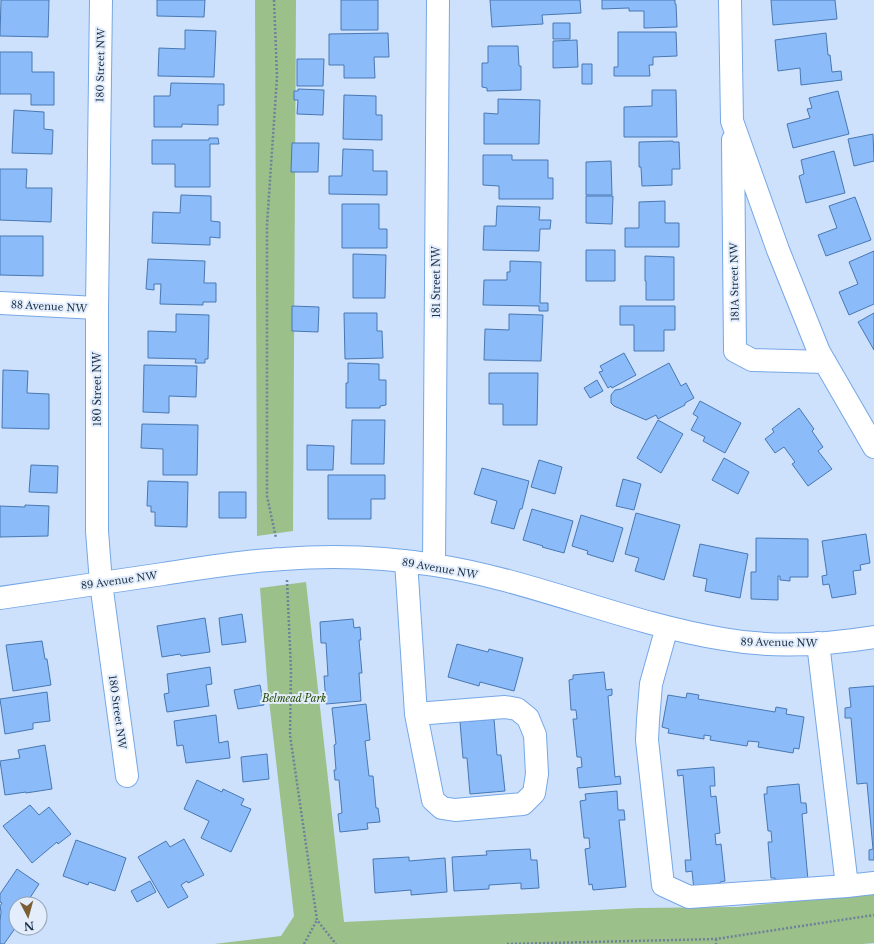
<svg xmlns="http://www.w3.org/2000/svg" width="874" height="944" font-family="'Libre Baskerville',serif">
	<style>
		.green { fill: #9cc089 }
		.building { fill: #8bbbf8; stroke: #4878b3 }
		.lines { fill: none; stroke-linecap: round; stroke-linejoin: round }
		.minor-casing { stroke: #76a7e6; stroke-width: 24 }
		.path { stroke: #6d829b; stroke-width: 2.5; stroke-dasharray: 2 2; stroke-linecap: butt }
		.minor { stroke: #fff; stroke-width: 22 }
		.labels { text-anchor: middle; stroke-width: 4; stroke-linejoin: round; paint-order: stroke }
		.street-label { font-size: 10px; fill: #1c314a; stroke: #e3edfb }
		.park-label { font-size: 10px; font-style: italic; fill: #234901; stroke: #e3edfb }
	</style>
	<rect width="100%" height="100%" fill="#cde1fc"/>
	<!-- green -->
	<path class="green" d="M255 0H296L293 531 257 536Z
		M306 582 344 922 638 908 738 907 874 893V943L862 944H214L281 936 294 916 268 692 260 588Z"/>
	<!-- building -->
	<path class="building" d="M1 0H49L48 37 0 36Z
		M157 0H205L204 17 157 16Z
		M341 0H378V30H341Z
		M490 0H580L581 13 542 15 543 24 492 27Z
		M602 0H675V4H676L677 27 644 28V11H629V8L602 9Z
		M771 0H835L837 19 773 25Z
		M553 23H570V39H553Z
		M185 30 216 31 214 77 158 76 159 48 185 49Z
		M618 32H676L677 56 653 57V65H649L650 76H614V67H618Z
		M388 33 389 57H374L375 78H344V65H329V34Z
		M826 33 828 55H830L832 72 841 71 842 80 801 85 800 68 778 71 775 40Z
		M577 40 578 67 553 68V41Z
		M488 46H518L519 66H521V90L487 91V88L482 87V63H488Z
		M0 52H32V72H54V105H31V94H0Z
		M297 59H324L323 86H297Z
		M582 64H592V84H582Z
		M171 83 224 84V105H218V125L182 124V127H154V96H170Z
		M298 89 324 90 323 115 297 114 298 100H294V91H298Z
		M652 90H676L677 137H624V107L652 106Z
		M838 91 849 134 793 148 787 124 810 118 807 109 812 108 809 98Z
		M344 95 376 96V115H382V140L343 139Z
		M498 99 540 100 539 144H484V113L498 114Z
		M14 110 44 112V129L53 130 52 154 12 153Z
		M873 134 874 161 854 166 848 139Z
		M209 138H218L219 144H210V187H175V164H152V140H209Z
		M673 141V142H679L680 169H672V185L642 186 641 167H639V142Z
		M292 143H319L318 172H291Z
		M343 149 373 150V171H387V195L329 194V176H342Z
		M834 151 845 193 806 203 799 176 804 174 801 160Z
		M483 155H512V160H548V178H553V199H499V186L483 185Z
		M611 161 612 195H586V162Z
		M0 169H27L26 188H52L51 222 0 220Z
		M181 195 211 196V221L220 222V238L210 237V245L152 243 153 212 180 213Z
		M586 196H613L612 224 586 223Z
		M855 197 871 240 826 256 818 235 837 228 829 206Z
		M665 201V223H679V247H625V228H639V202Z
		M342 204H379V229H387V248H342Z
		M497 206 540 207 539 220H551L550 229H540L539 251 483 250 484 226H496Z
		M0 236H43V276L0 275Z
		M586 250H615V281H586Z
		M874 251V304L849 315 839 292 858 284 849 262Z
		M353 254 386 255 385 298H353Z
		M645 256 674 257V300H646V281H645Z
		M148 259 205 261 204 283H216V302H203V305L160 304 161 284H154V290L146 289Z
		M510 261 541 262 540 303H548V311H539V306L483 305 484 280H507V272H510Z
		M292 306 319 307 318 332 292 331Z
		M620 306H675V330H664V351H634V325H620Z
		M344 313H377V331H382L383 358 345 359Z
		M874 313V350L858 322Z
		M176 314 209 315 208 359H205V363H195L196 359 148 358V331L176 332Z
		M509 314 543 315 541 361 484 360 485 329 509 330Z
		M624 353 636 375 612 388 611 386 608 388 599 372 603 371 600 366Z
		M348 363 379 364V380H386V405L380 406V408H346V383H348Z
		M669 363 681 386 686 383 694 398 685 403V405L658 419 656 415 646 420 614 406 611 403V395L615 390 621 389Z
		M144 365 197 366 196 397 169 396V413L143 412Z
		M3 370 28 371 27 393 49 394V429L2 428Z
		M489 373H538L537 425H503V404H489Z
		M597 380 603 391 590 398 584 388Z
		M700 401 741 423 725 453 703 441 705 437 691 430 698 417 693 414Z
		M799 408 814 429 812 431 823 447 818 451 832 469 808 486 792 464 795 462 784 447 775 453 765 439 774 432 772 429Z
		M352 420H385L384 464H351Z
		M658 420 683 434 661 473 637 458Z
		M142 424 198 425 197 475H163V449L141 448Z
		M307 445 334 446 333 470H307Z
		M724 458 749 472 738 494 712 480Z
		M539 460 562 467 555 494 531 487Z
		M31 465 58 466 57 493 29 492Z
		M482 468 529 481 522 509H520L514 529 491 523 497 501 474 494Z
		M328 475H385V499H371V519H328Z
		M623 479 641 484 634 510 616 506Z
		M148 481 188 482 187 527 155 526V512H151V506H147Z
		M219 492H246V518H219Z
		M25 505 49 506 48 536 0 537V506L25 507Z
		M532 509 573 521 564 553 542 547 543 546 523 540Z
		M636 513 680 525 664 580 635 571 639 558 625 554Z
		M581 515 623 528 613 562 587 554 588 551 572 546Z
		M866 534 870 563 860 565 861 570 853 571 856 594 832 598 829 584 823 585 822 576 827 575 822 541Z
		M756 538 808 539V577H790V581L780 580V576H778V600L751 599V572H756Z
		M700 544 748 554 740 598 705 591 707 579 693 576Z
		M242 614 246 642 222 645 219 618Z
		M205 618 210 652 181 656 180 654 162 657 157 626Z
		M353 619 354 628 360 627 361 640H359L362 673H359L361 701 326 704 324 676H328L326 643H321L320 622Z
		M42 641 45 659H47L51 685 13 691 6 645Z
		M457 644 488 652 489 649 523 658 514 691 480 682 479 686 448 677Z
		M210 667 212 684 206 685 209 706 167 712 164 694 169 693 167 674Z
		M604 672 606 690 612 689V695L608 696 615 777 620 776 621 784 579 788 577 768 582 767 581 757H577L573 719H577L576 710H571L569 680 573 679V675Z
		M260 685 264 705 238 709 234 690Z
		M874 686V860H869V850L873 849 867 783 857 784 851 718H845V708L851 707 849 688Z
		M47 692 50 721 33 723V729L5 734 0 699Z
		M687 693 699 695 698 699 775 712 776 707 787 709 786 714 804 717 799 749 794 748 793 753 758 747 759 742 748 741 747 746 710 740 711 736 704 735V739L668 733 669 729 662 727 668 695 686 698Z
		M366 704 370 740 365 741 369 776H373L376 808H378L380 822 367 823 368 829 340 832 338 814 342 813 339 780H335L334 770H336L334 745 336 744 332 708Z
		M216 715 219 743 228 741 230 758 186 763 183 745 177 746 174 721Z
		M494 719 497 755H501L505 791 470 794 467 758H463L460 722Z
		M45 745 52 789 26 793V792L5 795 0 761 20 758 18 750Z
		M267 754 269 779 243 782 241 757Z
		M714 767 715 786H710L711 797 716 796 720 833 715 834 716 845 721 844 725 881 720 882V887L694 890 692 871 686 872 685 860H691L683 775 678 776 677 770Z
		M197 780 222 792 223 789 244 799 241 805 251 809 231 852 201 838 209 821 184 809Z
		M799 784 801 803H806L807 813 802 814 808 880 776 884 775 878H771L768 842H772L771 831H768L764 794H767V787Z
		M617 791 618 810H624L625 820H619L626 887 593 890 592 884 589 885 585 849 590 848 589 838H584L580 801 586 800 585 794Z
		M30 805 39 815 49 807 71 834 58 844 57 842 32 863 3 826Z
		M184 839 204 875 188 883 187 881 181 885 188 897 168 908 138 857 166 841 170 847Z
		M76 840 126 858 115 891 89 882 88 885 63 876Z
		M530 849 531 860H537L539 888 521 889V883L489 885V889L454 891 452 857 487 855 486 851Z
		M409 857V861L445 858 447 892 411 895V890L375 893 373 859Z
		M17 869 39 884 26 904H16V927L4 944H0V921L1 912 0 906 2 903 0 902V894Z
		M150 881 156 892 137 902 131 891Z"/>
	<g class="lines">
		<!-- minor casing -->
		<g class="minor-casing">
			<path id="minor" d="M101 0 97 308V531L101 583 127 776
				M730 0 732 121 778 250 819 352 874 447
				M733 140 735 351 752 360 825 362
				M0 303 97 308
				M406 561 416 714 505 707 517 709 528 718 535 735 537 774 534 793 523 804 455 810 442 808 433 800 416 714
				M434 565 438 0
				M0 598C54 590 109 582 163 574 203 568 243 561 283 559 333 555 384 557 434 565 532 580 625 623 723 639 773 648 825 645 874 637
				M667 627 651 684 648 720 647 740 663 885 689 897 847 886 818 643
				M847 886 874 883"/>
		</g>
		<!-- path -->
		<path class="path" d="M274 0 277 77 267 225V496L276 538
			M287 580 291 670 290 735 317 920 336 944
			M716 939V944
			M304 944 317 920
			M507 944 716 939 874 915"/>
		<!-- minor -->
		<use href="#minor" class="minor"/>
	</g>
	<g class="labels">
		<!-- street labels -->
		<g class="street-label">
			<text transform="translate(100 65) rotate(-89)" y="4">180 Street NW</text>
			<text transform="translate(436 282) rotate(-90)" y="4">181 Street NW</text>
			<text transform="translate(734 282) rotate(-91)" y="4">181A Street NW</text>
			<text transform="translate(49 306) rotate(3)" y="4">88 Avenue NW</text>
			<text transform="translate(97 389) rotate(-90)" y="4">180 Street NW</text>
			<text transform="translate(440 568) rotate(10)" y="4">89 Avenue NW</text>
			<text transform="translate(119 580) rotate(-8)" y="4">89 Avenue NW</text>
			<text transform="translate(779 642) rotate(1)" y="4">89 Avenue NW</text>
			<text transform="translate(118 712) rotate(82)" y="4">180 Street NW</text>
		</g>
		<!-- park labels -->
		<g class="park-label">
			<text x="294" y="702">Belmead Park</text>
		</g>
	</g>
	<!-- north arrow -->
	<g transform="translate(28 916) rotate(174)"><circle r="19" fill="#e3edfb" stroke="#93a2b4"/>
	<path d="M0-3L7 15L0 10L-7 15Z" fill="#7c5e32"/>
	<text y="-6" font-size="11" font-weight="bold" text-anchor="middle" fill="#1c314a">N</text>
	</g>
</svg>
